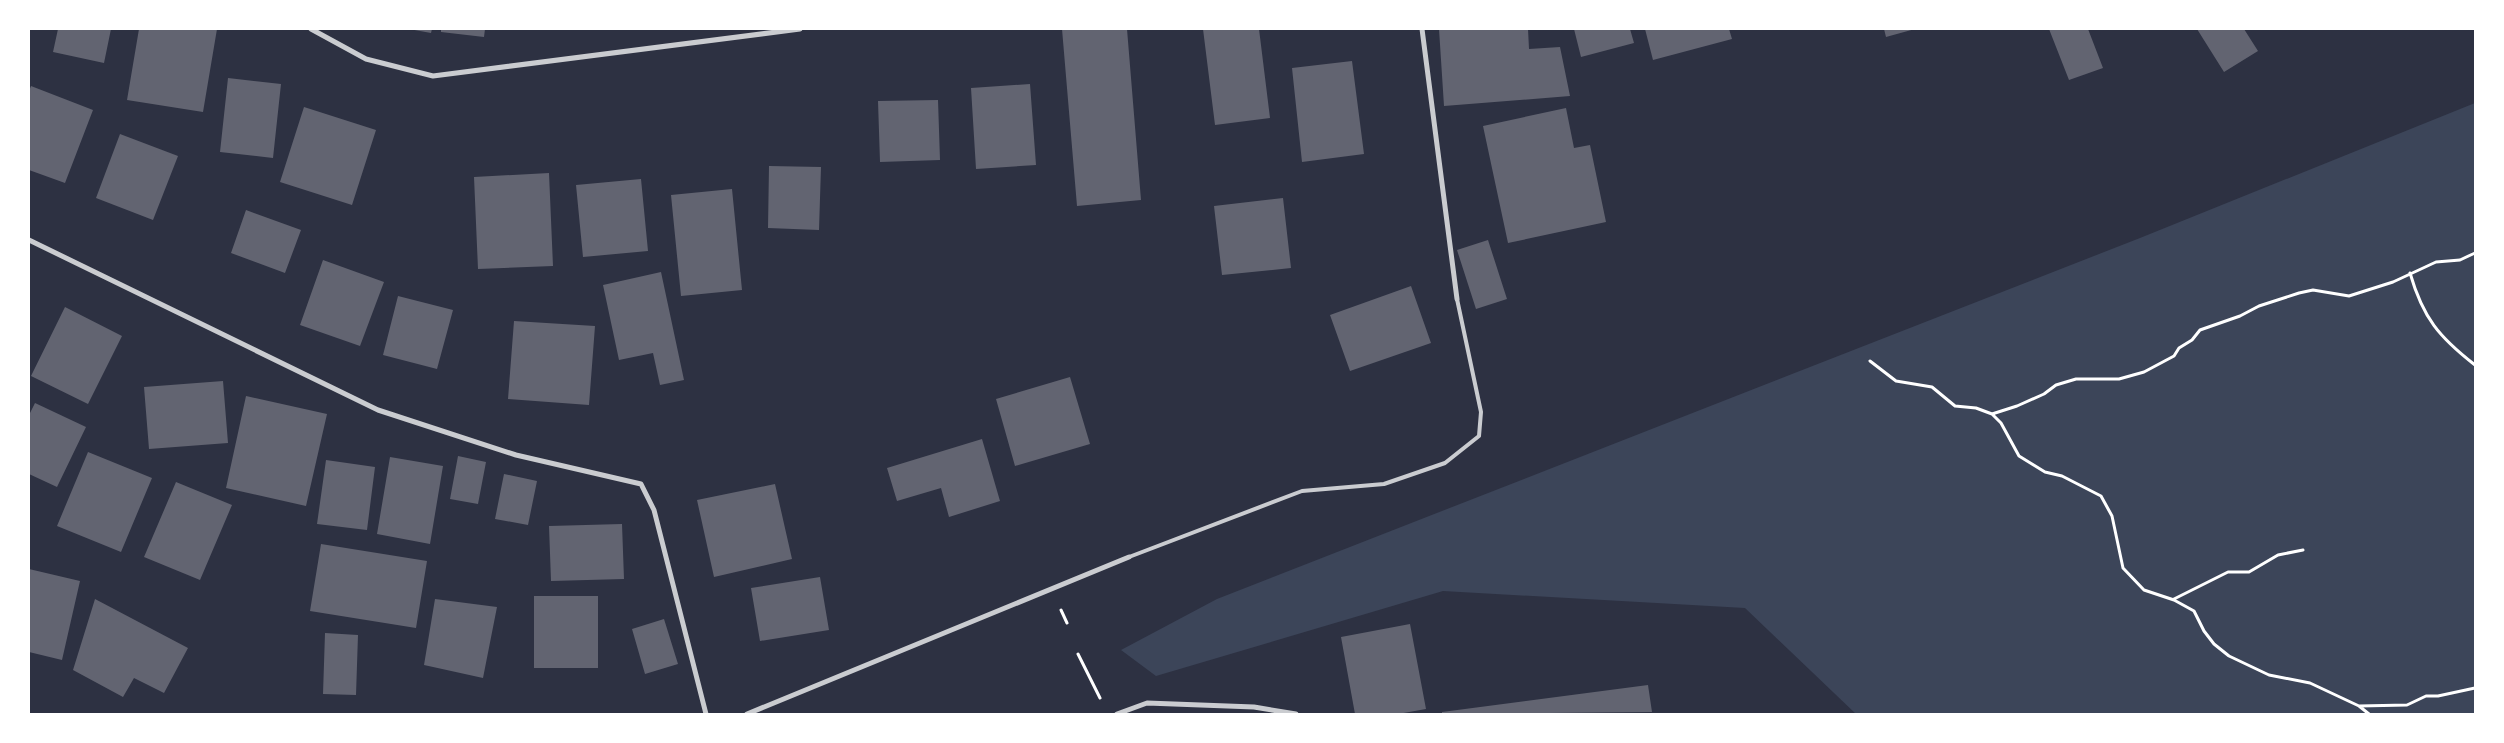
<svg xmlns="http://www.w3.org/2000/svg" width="2504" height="743" font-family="Overpass,sans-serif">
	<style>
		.green { fill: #3c4559 }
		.building { fill: #626471 }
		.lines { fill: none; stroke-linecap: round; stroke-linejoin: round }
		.path { stroke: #fff; stroke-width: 3 }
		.service { stroke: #caccd0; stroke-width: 4 }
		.minor { stroke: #caccd0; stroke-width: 5 }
	</style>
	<rect width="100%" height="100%" fill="#2d3142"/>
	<!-- green -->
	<path class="green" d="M2475 103V714H1856L1745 608 1443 591 1156 676 1121 650 1217 599 2140 238Z"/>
	<!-- building -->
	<path class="building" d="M58 29H111L104 63 53 52Z
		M139 29H217L203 112 127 100Z
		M409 29H432L431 33Z
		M441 29H485L484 37 441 32Z
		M1062 29H1127L1141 200 1077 206Z
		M1203 29H1259L1270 118 1215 125Z
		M1439 29H1528L1529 49 1560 47 1570 96 1444 106Z
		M1574 29H1630L1634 43 1581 57Z
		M1645 29H1729L1732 39 1653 60Z
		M1884 29H1915L1886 37Z
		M2049 29H2088L2103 68 2069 80Z
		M2197 29H2244L2258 51 2224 72Z
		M1352 61 1364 154 1302 162 1292 68Z
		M228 78 281 84 273 158 220 152Z
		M1030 84 1036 165 976 169 971 88Z
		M31 86 93 110 65 183 29 170V91Z
		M938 100 940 160 880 162 878 101Z
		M304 107 376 130 352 205 280 182Z
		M1566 108 1574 148 1590 145 1606 222 1508 243 1483 126Z
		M120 134 178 156 153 220 96 198Z
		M769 166 821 167 819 230 768 228Z
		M549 173 553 266 478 269 474 177Z
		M641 179 648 251 583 257 576 185Z
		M732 189 742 290 681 296 671 195Z
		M1283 198 1291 268 1222 275 1214 206Z
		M246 210 301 230 285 273 231 253Z
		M1488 240 1507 299 1476 309 1457 250Z
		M323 260 384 282 360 346 300 325Z
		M661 272 684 380 660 385 653 353 619 360 603 285Z
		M1411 286 1431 343 1350 371 1330 315Z
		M398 296 453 310 437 369 383 355Z
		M65 307 122 336 88 404 31 376Z
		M514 321 595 326 589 405 508 399Z
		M1070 377 1090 444 1015 466 996 399Z
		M223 381 228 443 149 449 144 387Z
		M246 396 327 414 306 506 226 488Z
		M35 403 86 427 57 487 29 474V415Z
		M982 439 1000 501 949 517 941 488 897 501 887 468Z
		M88 452 152 478 121 552 57 526Z
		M458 456 486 462 478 504 450 499Z
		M390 457 443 466 430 544 377 534Z
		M326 460 375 467 367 530 317 524Z
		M504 474 537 481 528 525 495 519Z
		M176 482 232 505 200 580 144 557Z
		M775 484 792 559 714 577 697 500Z
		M622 524 624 579 551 581 549 526Z
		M321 544 427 561 416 628 310 611Z
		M29 569 80 581 62 660 29 652Z
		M820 577 829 630 760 641 751 588Z
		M534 596H598V668H534Z
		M95 599 188 648 164 693 134 678 123 697 73 670Z
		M435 599 497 607 483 678 424 665Z
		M664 619 678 664 645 674 632 629Z
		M1410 624 1426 709 1398 714H1355L1341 637Z
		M325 633 358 635 356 695 323 694Z
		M1648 685 1652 712 1442 714V712Z"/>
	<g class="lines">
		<!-- path -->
		<path class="path" d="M2410 273C2423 318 2439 337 2475 365
			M1870 361 1896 381 1932 387 1955 406 1976 408 1992 414 2001 423 2019 456 2045 472 2062 476 2101 496 2112 516 2123 568 2144 590 2174 600 2194 611 2204 631 2214 644 2229 656 2269 675 2310 683 2359 706 2369 714
			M1992 414 2017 406 2044 394 2056 385 2076 379H2119L2144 372 2174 356 2179 348 2192 340 2200 330 2240 316 2259 306 2299 293 2313 290 2349 296 2393 282 2436 262 2460 260 2475 253
			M2174 599 2228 572H2249L2278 555 2303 550
			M1061 610 1067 623
			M1078 654 1100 698
			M2359 706 2407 705 2426 696H2438L2475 688"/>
		<!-- service -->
		<path class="service" d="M1129 557 1302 491 1384 484 1445 463 1479 436 1481 412 1457 299"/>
		<!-- minor -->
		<path class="minor" d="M311 29 366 59 433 76 800 29
			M1422 29 1457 299
			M29 240 378 410 516 455 641 484 654 510 706 714
			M747 714 1129 557
			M1117 714 1147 703 1254 707 1296 714"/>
	</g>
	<!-- border -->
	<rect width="2504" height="743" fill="none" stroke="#ffffff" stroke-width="60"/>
</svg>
